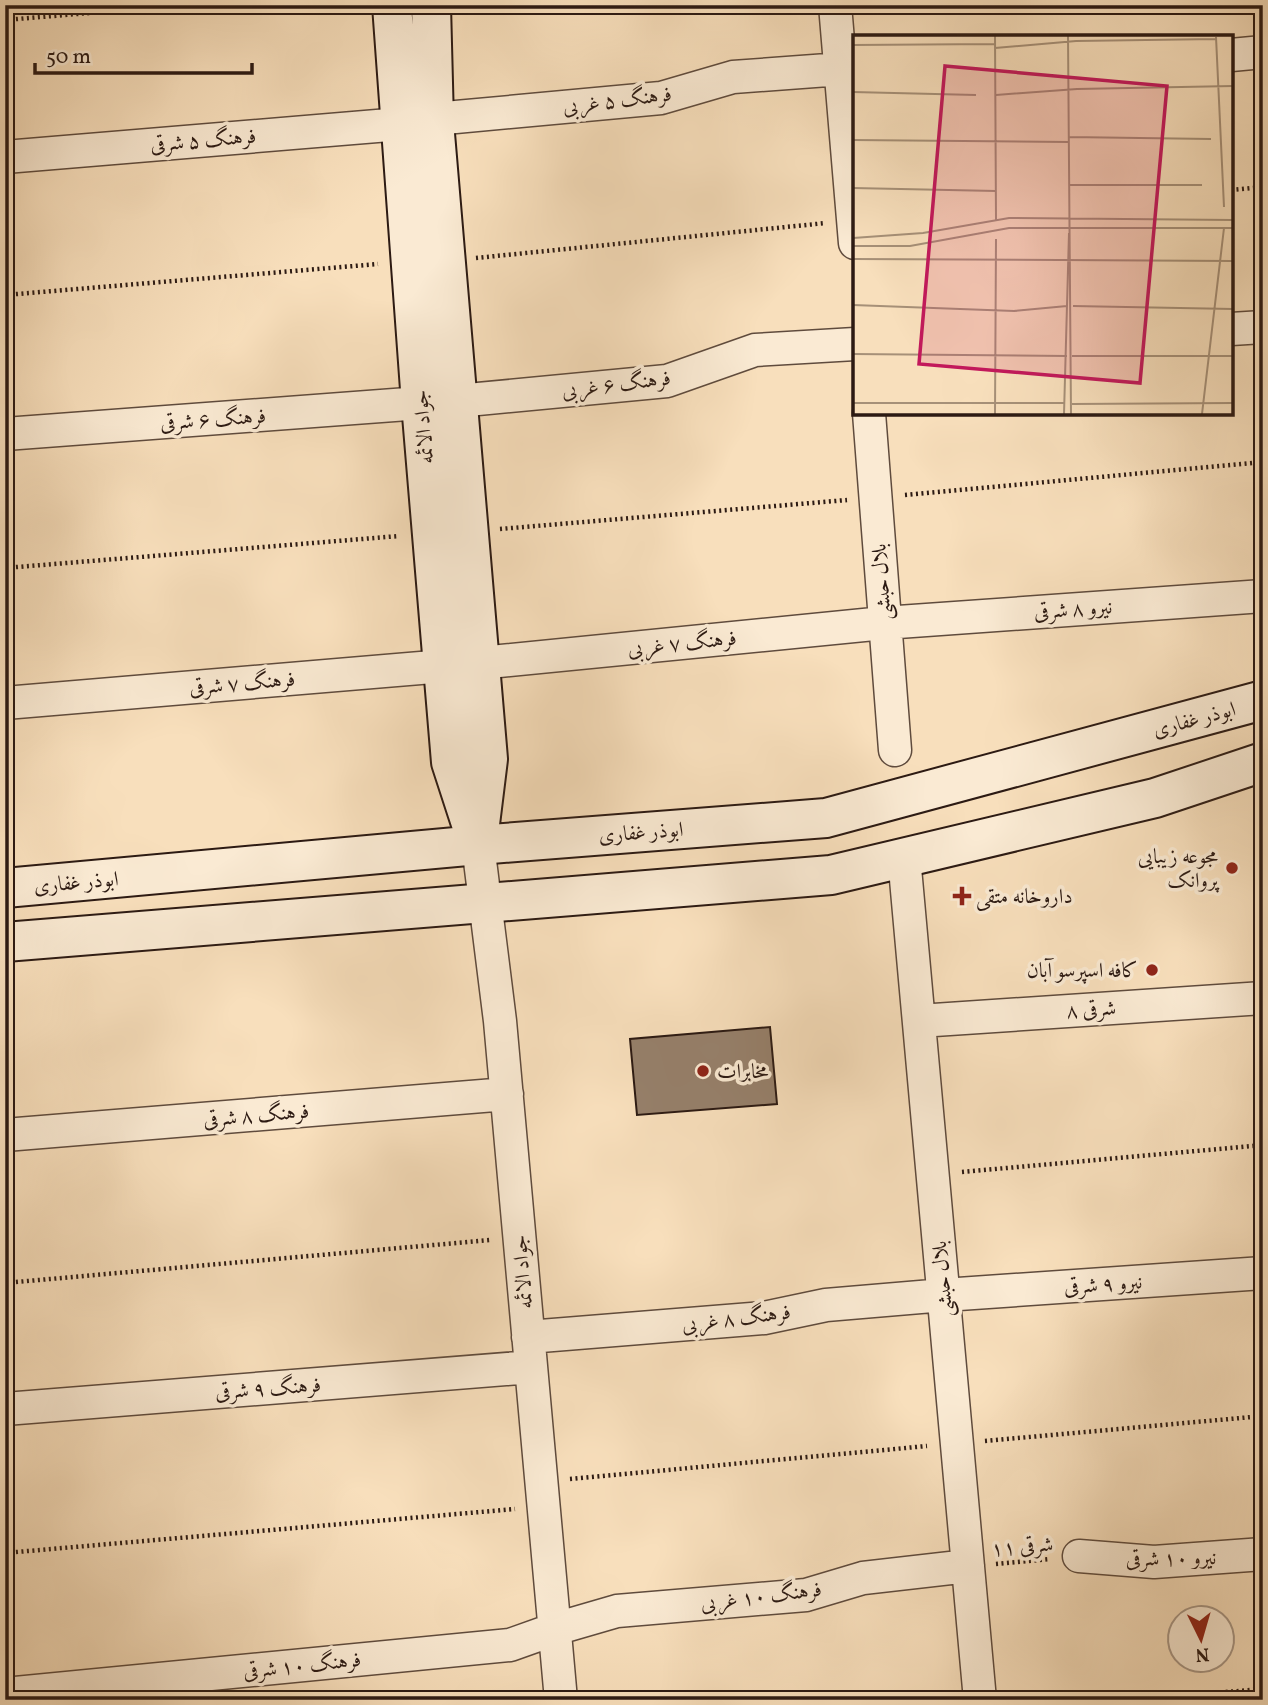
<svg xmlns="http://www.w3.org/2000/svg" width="1268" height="1705" font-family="Vollkorn,Amiri,serif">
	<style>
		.building { fill: #96806b; stroke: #2c1a13; stroke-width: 2 }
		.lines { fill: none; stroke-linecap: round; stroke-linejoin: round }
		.street-casing { stroke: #5f4b3d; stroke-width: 35 }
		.secondary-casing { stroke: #2c1a13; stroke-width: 42 }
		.path { stroke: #2c1a13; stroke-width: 4.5; stroke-dasharray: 2 3.5; stroke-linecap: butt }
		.street { stroke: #faead3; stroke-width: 32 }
		.secondary { stroke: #faead3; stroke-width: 38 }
		.poi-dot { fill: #8f2418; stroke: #faead3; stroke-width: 2.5 }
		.labels { text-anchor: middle; stroke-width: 7; stroke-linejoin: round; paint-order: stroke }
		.street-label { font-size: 21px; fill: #2c1a13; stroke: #faead3 }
		.poi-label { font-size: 21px; fill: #2c1a13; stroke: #faead3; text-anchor: end }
		.inset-road { fill: none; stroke: #a69078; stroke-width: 2 }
		.view { fill: #c2185b; fill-opacity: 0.15; stroke: #c2185b; stroke-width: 3.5 }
		.inset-edge { fill: none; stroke: #2c1a13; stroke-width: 3.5 }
	</style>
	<rect width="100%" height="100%" fill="#f8dfbc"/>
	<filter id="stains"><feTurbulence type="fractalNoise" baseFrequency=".00286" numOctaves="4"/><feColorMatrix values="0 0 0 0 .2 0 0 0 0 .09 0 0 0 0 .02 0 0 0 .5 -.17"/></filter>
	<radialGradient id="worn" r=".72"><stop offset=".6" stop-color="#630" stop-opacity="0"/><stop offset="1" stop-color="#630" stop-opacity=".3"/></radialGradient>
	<!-- building -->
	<path class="building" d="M770 1027 777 1104 637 1115 630 1039Z"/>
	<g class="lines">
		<!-- street casing -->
		<g class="street-casing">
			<path id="street" d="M835 5 855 243
				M1231 55 1263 52
				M434 119 661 98 733 77 855 68
				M5 157 401 124
				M1231 329 1263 327
				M457 401 667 381 755 350 855 344
				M869 413 895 750
				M5 434 421 403
				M5 703 480 663 884 623 1263 596
				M478 845 500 1021 561 1700
				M904 857 980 1700
				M919 1021 1263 998
				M5 1135 507 1094
				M528 1337 764 1318 826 1305 944 1295 1263 1273
				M5 1409 531 1367
				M1079 1556 1154 1562 1263 1554
				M5 1694 510 1645 555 1629 617 1611 806 1595 863 1578 968 1566"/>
		</g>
		<!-- secondary casing -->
		<g class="secondary-casing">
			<path id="secondary" d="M392 5 421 403 451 762 478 845
				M431 5 434 122 488 759 479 832
				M5 888 478 845 826 818 1263 700
				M5 942 831 875 1155 798 1263 762"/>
		</g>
		<!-- path -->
		<path class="path" d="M5 20 185 5
			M1231 190 1263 187
			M476 258 826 223
			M5 295 378 264
			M905 495 1263 462
			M500 529 847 500
			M5 568 399 536
			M962 1172 1263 1145
			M5 1283 490 1240
			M985 1441 1263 1416
			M570 1479 927 1446
			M5 1553 515 1509
			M996 1564 1050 1559
			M1127 1700 1263 1689"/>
		<!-- street -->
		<use href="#street" class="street"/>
		<!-- secondary -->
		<use href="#secondary" class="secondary"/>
	</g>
	<!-- markers -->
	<g class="poi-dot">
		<circle cx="1232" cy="868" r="7"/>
		<path d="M958.5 885.5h7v7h7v7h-7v7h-7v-7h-7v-7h7z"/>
		<circle cx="1152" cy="970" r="7"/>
		<circle cx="703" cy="1071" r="7"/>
	</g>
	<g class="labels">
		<!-- street labels -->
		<g class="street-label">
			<text transform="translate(617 100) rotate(-7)" y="7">فرهنگ ۵ غربی</text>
			<text transform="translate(203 140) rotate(-5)" y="7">فرهنگ ۵ شرقی</text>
			<text transform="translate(616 384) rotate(-7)" y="7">فرهنگ ۶ غربی</text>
			<text transform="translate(213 419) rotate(-4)" y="7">فرهنگ ۶ شرقی</text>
			<text transform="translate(423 427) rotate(-95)" y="7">جواد الائمه</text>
			<text transform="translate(881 582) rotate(-94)" y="7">بلال حبشی</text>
			<text transform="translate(1073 609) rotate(-4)" y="7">نیرو ۸ شرقی</text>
			<text transform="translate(682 643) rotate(-6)" y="7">فرهنگ ۷ غربی</text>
			<text transform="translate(242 683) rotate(-5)" y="7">فرهنگ ۷ شرقی</text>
			<text transform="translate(1194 719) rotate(-15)" y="7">ابوذر غفاری</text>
			<text transform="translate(641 832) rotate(-4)" y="7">ابوذر غفاری</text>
			<text transform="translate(76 882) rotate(-5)" y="7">ابوذر غفاری</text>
			<text transform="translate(1091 1009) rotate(-4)" y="7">۸ شرقی</text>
			<text transform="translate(256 1115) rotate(-5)" y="7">فرهنگ ۸ شرقی</text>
			<text transform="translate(522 1272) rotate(-95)" y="7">جواد الائمه</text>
			<text transform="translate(942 1279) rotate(-95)" y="7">بلال حبشی</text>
			<text transform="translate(1103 1284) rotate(-4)" y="7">نیرو ۹ شرقی</text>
			<text transform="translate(736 1318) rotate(-7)" y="7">فرهنگ ۸ غربی</text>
			<text transform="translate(268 1388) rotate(-4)" y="7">فرهنگ ۹ شرقی</text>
			<text transform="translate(1022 1546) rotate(-5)" y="7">۱۱ شرقی</text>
			<text transform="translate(1171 1558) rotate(-1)" y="7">نیرو ۱۰ شرقی</text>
			<text transform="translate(761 1596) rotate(-7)" y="7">فرهنگ ۱۰ غربی</text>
			<text transform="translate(302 1665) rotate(-6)" y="7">فرهنگ ۱۰ شرقی</text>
		</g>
		<!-- poi labels -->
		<g class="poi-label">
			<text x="1218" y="863">مجوعه زیبایی<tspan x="1218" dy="24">پروانک</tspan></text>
			<text x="976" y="903" text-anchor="start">داروخانه متقی</text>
			<text x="1138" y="977">کافه اسپرسو آبان</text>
			<text x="717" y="1078" text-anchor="start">مخابرات</text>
		</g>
	</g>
	<!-- overview -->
	<g transform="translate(853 35)">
		<rect width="380" height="380" fill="#f8dfbc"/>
		<path class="inset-road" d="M142 1 143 185M215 1 218 379M363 2 371 172M0 10 142 9M142 13 223 6 363 4M0 57 123 60M143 60 224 54 380 51M216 102 358 104M0 105 216 107M216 150H349M0 153 143 156M0 203 70 198 156 183 380 185M0 211H57L156 193H380M0 224 380 226M0 270 161 276 214 271M220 271 380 274M0 319 214 321M219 321H380M0 368H211M219 369 380 368M142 379 143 204M211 379 216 198M349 379 371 193"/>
		<path class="view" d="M92 31 314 51 287 348 66 329Z"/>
		<rect width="380" height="380" class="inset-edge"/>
	</g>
	<!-- margin -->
	<rect width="1268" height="1705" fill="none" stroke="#f8dfbc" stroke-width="28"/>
	<rect x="7" y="7" width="1254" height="1691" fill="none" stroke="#2c1a13" stroke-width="3.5"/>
	<rect x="14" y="14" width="1240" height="1677" fill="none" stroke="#2c1a13" stroke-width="2"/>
	<!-- north arrow -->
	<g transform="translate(1201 1639) rotate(175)"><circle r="33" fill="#faead3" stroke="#a89786" stroke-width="2"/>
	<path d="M0-5L12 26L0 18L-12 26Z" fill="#8f2418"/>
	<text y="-10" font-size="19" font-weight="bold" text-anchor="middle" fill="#2c1a13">N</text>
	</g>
	<!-- scale -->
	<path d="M35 63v10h217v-10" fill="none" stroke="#2c1a13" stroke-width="3.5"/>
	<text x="46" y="63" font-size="21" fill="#2c1a13" stroke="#faead3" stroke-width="5" paint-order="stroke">50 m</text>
	<rect width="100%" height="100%" filter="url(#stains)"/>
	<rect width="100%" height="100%" fill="url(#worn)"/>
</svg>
